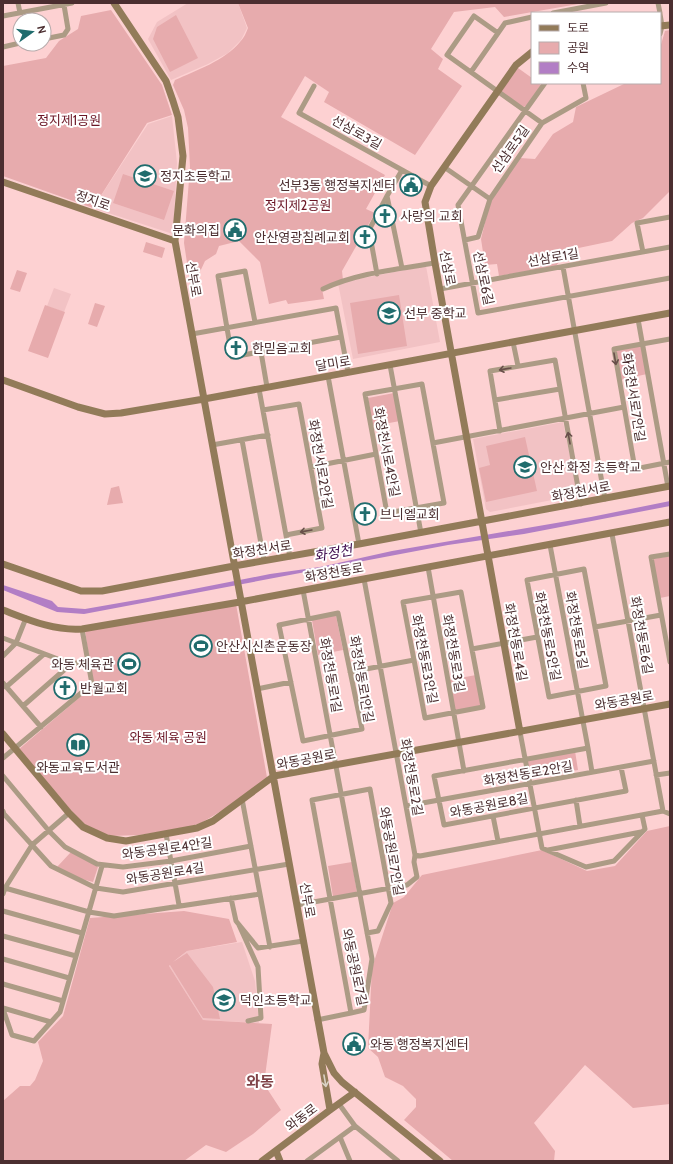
<svg xmlns="http://www.w3.org/2000/svg" width="673" height="1164" font-family="Cabin,'Noto Sans KR',sans-serif">
	<style>
		.built { fill: #f2c2c4 }
		.green { fill: #e7abad }
		.water { fill: #b27ec5 }
		.lines { fill: none; stroke-linecap: round; stroke-linejoin: round }
		.street { stroke: #ac9b85; stroke-width: 5 }
		.secondary { stroke: #927b59; stroke-width: 7 }
		.oneway { stroke: #684f4a }
		.oneway2 { stroke: #d9d1c5 }
		.labels { text-anchor: middle; stroke-width: 4; stroke-linejoin: round; paint-order: stroke }
		.park-label { font-size: 13px; fill: #6b1625; stroke: #fff }
		.street-label { font-size: 13px; fill: #4b2e30; stroke: #fff }
		.poi-label { font-size: 13px; fill: #4b2e30; stroke: #fff; text-anchor: start }
		.water-label { font-size: 14px; font-style: italic; fill: #3e0c4e; stroke: #fff }
		.quarter-label { font-size: 15px; font-weight: bold; fill: #804348; stroke: #fff }
	</style>
	<rect width="100%" height="100%" fill="#fdd1d2"/>
	<!-- built -->
	<path class="built" d="M188 3H238L247 28 241 40 228 53 208 64 171 80 148 39 157 22Z
		M172 116 177 163 173 234 93 208 148 124Z
		M426 266 440 342 353 359 338 283Z
		M54 288 71 294 64 312 47 306Z
		M563 422 578 495 490 512 486 509 473 439Z
		M242 942 255 981 259 1023 203 1020 169 966 187 951Z"/>
	<!-- green -->
	<path class="green" d="M238 3H584L504 17 495 7 454 12 431 49 443 59 438 69 462 86 415 155 324 102 329 92 305 76 281 117 385 175 366 209 375 213 342 271 343 280 322 289 324 299 288 304 286 300 269 304 260 262 239 241 219 246 216 254 205 261 199 274 189 276 184 243 190 167 188 128 184 110 173 85 175 80C197 70 224 61 240 42 244 38 246 33 248 28Z
		M111 10 162 85 172 115 147 123 93 208 3 176V66L46 58 59 41 78 29 81 16Z
		M176 15 198 58 170 72 153 39 157 27Z
		M670 30V188L669 192 643 218 632 223 612 241 569 250 556 266 499 276 497 264 485 265 481 239 490 202 520 158 535 159 553 134 573 122 576 107 626 83H660V48L665 31Z
		M518 68 532 78V83H539L541 85 527 105 524 107 521 106 501 92Z
		M123 174 174 191 164 220 113 203Z
		M146 242 165 248 162 258 143 252Z
		M17 270 27 273 20 292 10 289Z
		M399 295 407 346 358 354 350 303Z
		M95 303 105 306 97 327 88 324Z
		M45 305 65 312 48 358 28 351Z
		M641 345 647 374 620 380 614 350Z
		M394 393 400 421 373 426 368 398Z
		M525 437 537 491 486 502 479 468 490 465 486 446Z
		M119 486 123 503 107 505 111 488Z
		M670 556V596L660 598 653 559Z
		M236 604 268 783 201 823 185 828 139 835 111 836 90 829 77 817 18 750 93 686 85 630Z
		M334 615 336 616 343 650 318 655 312 620Z
		M476 675 481 706 454 711 449 680Z
		M575 751 578 770 531 779 527 760Z
		M670 826V1104L633 1108 585 1065 534 1123 555 1151 554 1161H453L404 1120 416 1107V1099L403 1086 385 1077 378 1057 368 1048 372 968 393 903 404 897 422 875 542 850 587 871 615 866 647 831Z
		M71 852 97 866 98 867 93 882 70 876 57 867Z
		M352 862 357 893 333 897 328 866Z
		M184 911 229 919 237 942 187 951 173 962 187 953 213 987 220 1019 203 1018 170 965 169 966 203 1020 272 1024 264 1084 281 1110 253 1134 226 1152 206 1145 184 1161H3V1101L20 1086H30L35 1080 43 1061 38 1042 63 1016 90 918Z"/>
	<!-- water -->
	<path class="water" d="M670 501V506L524 534 448 545 84 614 57 612 3 590V585L52 601 58 607 85 609 148 598 270 574 320 567 392 551 591 517Z"/>
	<g class="lines">
		<!-- street -->
		<path class="street" d="M18 3 20 13
			M658 3 660 13
			M553 13 606 3
			M660 14 662 26 660 34
			M3 16 72 3
			M498 33 474 16 447 55 542 123
			M44 39 64 35 68 29 64 5
			M3 47 20 43
			M471 72 505 23 532 17
			M545 83 458 205 478 313 670 278
			M314 86 299 113 431 186
			M444 167 490 199
			M387 196 402 268
			M465 240 478 237 490 199 542 123 586 98 583 83
			M643 252 637 223 670 217
			M563 267 605 499
			M377 274 369 230 387 196 402 170
			M323 289C356 273 399 269 435 263
			M440 289 670 247
			M638 319 668 487
			M255 322 245 271 218 276 232 357 341 337
			M192 334 336 308 348 372
			M670 339 614 349 635 469 670 462
			M513 342 518 366
			M261 352 267 387
			M390 365 421 533
			M328 376 359 544
			M422 384 444 503 387 513 365 394Z
			M259 389 290 557
			M495 400 560 389
			M263 410 299 404 322 528 286 535
			M500 431 490 371 555 360 581 504
			M242 440 264 560
			M433 443 624 407
			M212 445 268 435
			M311 467 376 454
			M612 534 663 811
			M550 545 588 748 434 776 444 825 626 791 621 767
			M670 554 651 557 670 662
			M428 567 464 771
			M584 569 606 686 549 697 527 580Z
			M364 579 415 855 420 856 663 811
			M303 590 372 959 364 1010 351 1013 312 800 370 789 391 903 378 931 367 933
			M461 592 483 707 425 718 403 602Z
			M338 613 362 729 303 741 279 625Z
			M595 627 661 615
			M3 638 71 664 88 661
			M472 649 537 637
			M3 656 16 643 26 618
			M350 672 414 660
			M3 683 41 727
			M6 687 44 654
			M257 689 291 682
			M23 706 71 664
			M520 732 542 848 586 867 614 861 645 829 642 815
			M588 748 592 772
			M3 758 92 684 82 629
			M656 775 670 773
			M3 776 49 831 65 847 97 864 123 867 171 861 251 846
			M242 799 270 947
			M576 800 580 826
			M406 806 654 761
			M3 811 4 814 51 866 96 888 123 892 289 864
			M663 811 670 814
			M493 816 498 841
			M166 834 179 905
			M548 850 641 832
			M5 888 89 912 114 916 260 894
			M3 894 5 888 32 845 69 813
			M231 898 236 921 258 948 303 941
			M297 905 407 885 417 877 414 862 415 855
			M3 911 82 933
			M239 925 258 967 261 1018 248 1021
			M3 936 76 956
			M3 959 69 978
			M3 984 63 1001
			M3 1008 51 1022 60 1012 102 866
			M3 1009 12 1035 34 1041 51 1022
			M317 1020 351 1013
			M339 1104 355 1126
			M340 1137 350 1161
			M307 1161 355 1126 398 1161"/>
		<!-- secondary -->
		<path class="secondary" d="M114 3 166 81 173 101 178 117 183 156 175 241 324 1053 334 1073 342 1082 440 1161
			M660 26 670 25
			M3 182 175 241
			M3 380 78 407 105 414 121 413 204 399 670 313
			M3 564 81 591H102L234 566 359 544 670 486
			M3 610C29 620 54 631 82 629L240 602 670 522
			M520 732 435 263 425 202 431 186 516 65 532 52
			M3 734 69 813 83 827 107 838 126 841 197 828 213 821 274 776 670 704
			M324 1053 322 1064 330 1110
			M276 1151 280 1161
			M262 1161 330 1110 355 1092"/>
	</g>
	<!-- one-way arrows -->
	<defs><path id="oneway-shaft" d="M-6 0H5M1.5-3L5.5 0L1.5 3" fill="none" stroke-width="1.6" stroke-linecap="round" stroke-linejoin="round"/></defs>
	<g class="oneway">
		<use href="#oneway-shaft" transform="translate(615 359) rotate(80)"/>
		<use href="#oneway-shaft" transform="translate(505 369) rotate(170)"/>
		<use href="#oneway-shaft" transform="translate(569 438) rotate(-100)"/>
		<use href="#oneway-shaft" transform="translate(306 531) rotate(170)"/>
	</g>
	<use class="oneway2" href="#oneway-shaft" transform="translate(325 1081) rotate(80)"/>
	<!-- icons -->
	<defs>
		<g id="school-ring" transform="scale(1.15)"><circle r="9.5" fill="#fff" stroke="#206c6d" stroke-width="1.5"/><path d="M0-5L7-2L0 1L-7-2ZM-4 1L0 2.5L4 1V4Q0 6-4 4Z" fill="#206c6d"/></g>
		<g id="civic-ring" transform="scale(1.15)"><circle r="9.5" fill="#fff" stroke="#206c6d" stroke-width="1.5"/><path d="M-.6-6.5H3V-4.5H.6V-3L4-1V1h2V6H-6V1h2V-1L-.6-3ZM-1.2 2.5V6h2.4V2.5Z" fill="#206c6d"/></g>
		<g id="church-ring" transform="scale(1.15)"><circle r="9.5" fill="#fff" stroke="#206c6d" stroke-width="1.5"/><path d="M-1.2-6h2.4v3.5h3.3v2.4h-3.3V6h-2.4V-.1h-3.3v-2.4h3.3Z" fill="#206c6d"/></g>
		<g id="stadium-ring" transform="scale(1.15)"><circle r="9.5" fill="#fff" stroke="#206c6d" stroke-width="1.5"/><path d="M0-5a6.5 5 0 1 0 0 10a6.5 5 0 1 0 0-10ZM-3.5-1.8h7v3.6h-7Z" fill="#206c6d"/></g>
		<g id="library-ring" transform="scale(1.15)"><circle r="9.5" fill="#fff" stroke="#206c6d" stroke-width="1.5"/><path d="M-6-4Q-3-5.5-.7-3.5V5Q-3 3-6 4ZM6-4Q3-5.5 .7-3.5V5Q3 3 6 4Z" fill="#206c6d"/></g>
	</defs>
	<g fill-rule="evenodd">
		<use href="#school-ring" x="145" y="176"/>
		<use href="#civic-ring" x="411" y="185"/>
		<use href="#church-ring" x="385" y="216"/>
		<use href="#civic-ring" x="235" y="230"/>
		<use href="#church-ring" x="365" y="237"/>
		<use href="#school-ring" x="389" y="313"/>
		<use href="#church-ring" x="236" y="348"/>
		<use href="#school-ring" x="525" y="467"/>
		<use href="#church-ring" x="365" y="514"/>
		<use href="#stadium-ring" x="201" y="646"/>
		<use href="#stadium-ring" x="129" y="664"/>
		<use href="#church-ring" x="65" y="688"/>
		<use href="#library-ring" x="78" y="745"/>
		<use href="#school-ring" x="224" y="1000"/>
		<use href="#civic-ring" x="354" y="1044"/>
	</g>
	<g class="labels">
		<!-- park labels -->
		<g class="park-label">
			<text x="69" y="125">정지제1공원</text>
			<text x="298" y="210">정지제2공원</text>
			<text x="168" y="742">와동 체육 공원</text>
		</g>
		<!-- street labels -->
		<g class="street-label">
			<text transform="translate(357 132) rotate(29)" y="5">선삼로3길</text>
			<text transform="translate(510 149) rotate(-55)" y="5">선삼로5길</text>
			<text transform="translate(93 200) rotate(19)" y="5">정지로</text>
			<text transform="translate(553 257) rotate(-10)" y="5">선삼로1길</text>
			<text transform="translate(448 268) rotate(79)" y="5">선삼로</text>
			<text transform="translate(484 278) rotate(78)" y="5">선삼로6길</text>
			<text transform="translate(194 279) rotate(80)" y="5">선부로</text>
			<text transform="translate(333 363) rotate(-10)" y="5">달미로</text>
			<text transform="translate(634 397) rotate(81)" y="5">화정천서로7안길</text>
			<text transform="translate(387 452) rotate(79)" y="5">화정천서로4안길</text>
			<text transform="translate(321 464) rotate(80)" y="5">화정천서로2안길</text>
			<text transform="translate(581 491) rotate(-11)" y="5">화정천서로</text>
			<text transform="translate(262 549) rotate(-9)" y="5">화정천서로</text>
			<text transform="translate(334 572) rotate(-10)" y="5">화정천동로</text>
			<text transform="translate(577 630) rotate(80)" y="5">화정천동로5길</text>
			<text transform="translate(642 635) rotate(80)" y="5">화정천동로6길</text>
			<text transform="translate(548 636) rotate(79)" y="5">화정천동로5안길</text>
			<text transform="translate(516 642) rotate(80)" y="5">화정천동로4길</text>
			<text transform="translate(454 653) rotate(80)" y="5">화정천동로3길</text>
			<text transform="translate(425 659) rotate(79)" y="5">화정천동로3안길</text>
			<text transform="translate(331 675) rotate(80)" y="5">화정천동로1길</text>
			<text transform="translate(362 679) rotate(80)" y="5">화정천동로1안길</text>
			<text transform="translate(624 700) rotate(-10)" y="5">와동공원로</text>
			<text transform="translate(306 759) rotate(-11)" y="5">와동공원로</text>
			<text transform="translate(528 773) rotate(-10)" y="5">화정천동로2안길</text>
			<text transform="translate(412 777) rotate(80)" y="5">화정천동로2길</text>
			<text transform="translate(489 805) rotate(-11)" y="5">와동공원로8길</text>
			<text transform="translate(167 848) rotate(-8)" y="5">와동공원로4안길</text>
			<text transform="translate(392 851) rotate(80)" y="5">와동공원로7안길</text>
			<text transform="translate(165 873) rotate(-9)" y="5">와동공원로4길</text>
			<text transform="translate(308 900) rotate(80)" y="5">선부로</text>
			<text transform="translate(355 967) rotate(78)" y="5">와동공원로7길</text>
			<text transform="translate(301 1117) rotate(-37)" y="5">와동로</text>
		</g>
		<!-- poi labels -->
		<g class="poi-label">
			<text x="160" y="181">정지초등학교</text>
			<text x="396" y="190" text-anchor="end">선부3동 행정복지센터</text>
			<text x="400" y="221">사랑의 교회</text>
			<text x="220" y="235" text-anchor="end">문화의집</text>
			<text x="350" y="242" text-anchor="end">안산영광침례교회</text>
			<text x="404" y="318">선부 중학교</text>
			<text x="252" y="353">한믿음교회</text>
			<text x="540" y="472">안산 화정 초등학교</text>
			<text x="380" y="519">브니엘교회</text>
			<text x="216" y="651">안산시신촌운동장</text>
			<text x="114" y="669" text-anchor="end">와동 체육관</text>
			<text x="80" y="693">반월교회</text>
			<text x="78" y="772" text-anchor="middle">와동교육도서관</text>
			<text x="240" y="1005">덕인초등학교</text>
			<text x="370" y="1049">와동 행정복지센터</text>
		</g>
		<!-- water labels -->
		<g class="water-label">
			<text transform="translate(333 553) rotate(-10)" y="5">화정천</text>
		</g>
		<!-- quarter labels -->
		<g class="quarter-label">
			<text x="260" y="1087">와동</text>
		</g>
	</g>
	<!-- border -->
	<rect width="673" height="1164" fill="none" stroke="#4b2e30" stroke-width="8"/>
	<!-- legend -->
	<rect x="531" y="12" width="130" height="72" fill="#ffffff" stroke="#b7abac"/>
	<rect x="539" y="25" width="20" height="6" fill="#927b59" stroke="#b7abac"/>
	<text x="567" y="32" font-size="12" fill="#4b2e30">도로</text>
	<rect x="539" y="42" width="20" height="12" fill="#e7abad" stroke="#b7abac"/>
	<text x="567" y="52" font-size="12" fill="#4b2e30">공원</text>
	<rect x="539" y="62" width="20" height="12" fill="#b27ec5" stroke="#b7abac"/>
	<text x="567" y="72" font-size="12" fill="#4b2e30">수역</text>
	<!-- north arrow -->
	<g transform="translate(32 32) rotate(76)"><circle r="19" fill="#ffffff" stroke="#b7abac"/>
	<path d="M0-3L7 15L0 10L-7 15Z" fill="#206c6d"/>
	<text y="-6" font-size="11" font-weight="bold" text-anchor="middle" fill="#4b2e30">N</text>
	</g>
</svg>
